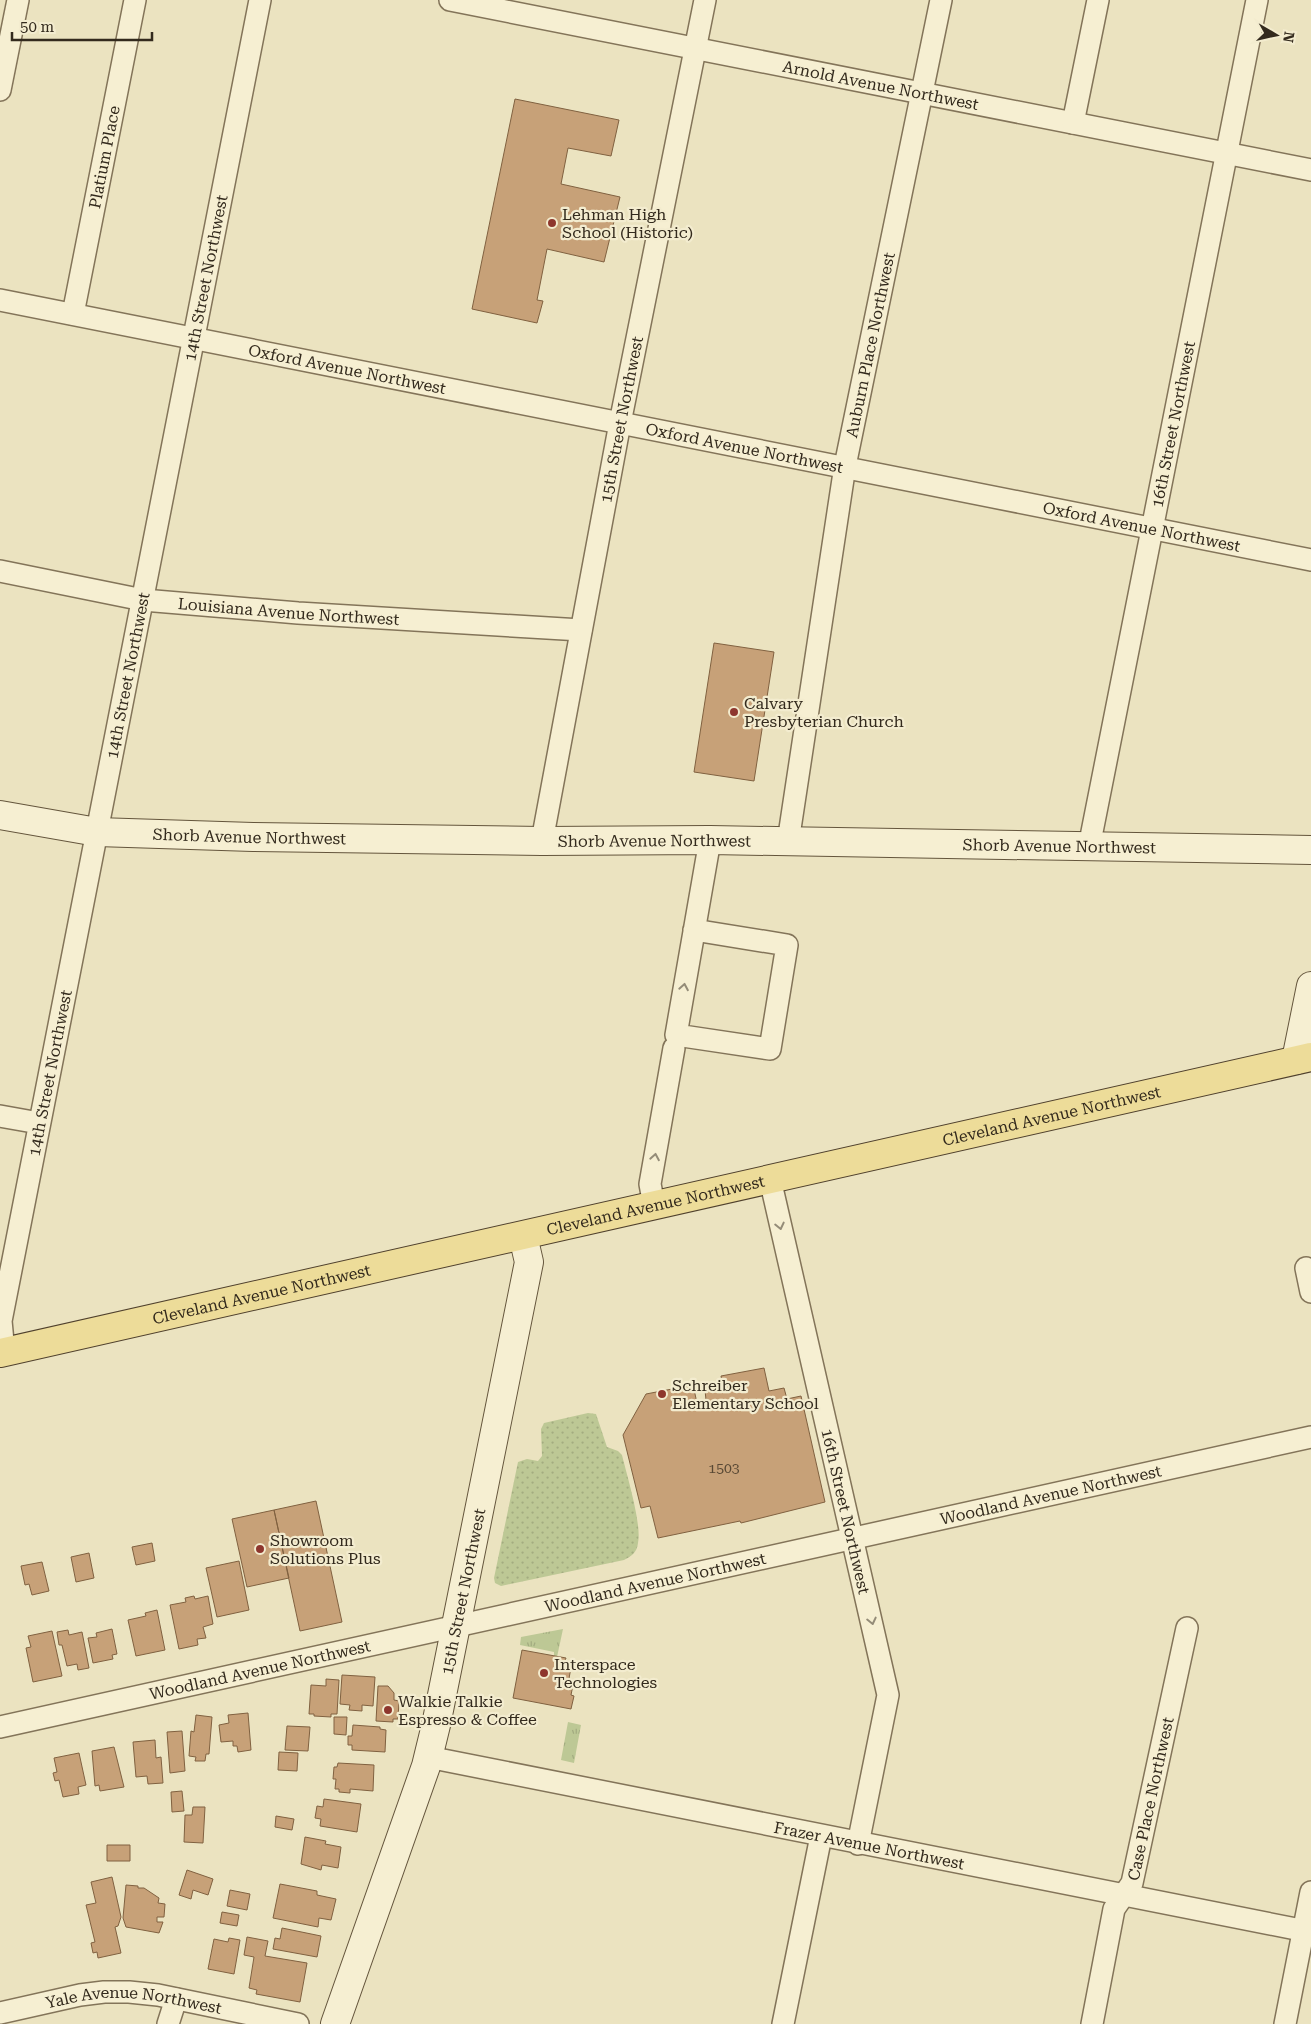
<svg xmlns="http://www.w3.org/2000/svg" width="1311" height="2024" font-family="'Roboto Serif',serif">
	<style>
		.grass { fill: url(#grass-tufts) }
		.park { fill: url(#park-dots) }
		.building { fill: #c7a178; stroke: #806140 }
		.lines { fill: none; stroke-linecap: round; stroke-linejoin: round }
		.street-casing { stroke: #837459; stroke-width: 24 }
		.secondary-casing { stroke: #64553c; stroke-width: 30 }
		.primary-casing { stroke: #50412d; stroke-width: 30 }
		.street { stroke: #f6efd2; stroke-width: 21 }
		.secondary { stroke: #f6efd2; stroke-width: 28 }
		.primary { stroke: #eddc99; stroke-width: 28 }
		.oneway { stroke: #948c78 }
		.poi-dot { fill: #8e362d; stroke: #f3eccf; stroke-width: 2 }
		.labels { text-anchor: middle; stroke-width: 4.5; stroke-linejoin: round; paint-order: stroke }
		.number-label { font-size: 14px; fill: #584834 }
		.street-label { font-size: 16px; fill: #332a1d; stroke: #f3eccf }
		.poi-label { font-size: 16px; fill: #332a1d; stroke: #f3eccf; text-anchor: start }
	</style>
	<defs>
		<pattern id="grass-tufts" width="24" height="20" patternUnits="userSpaceOnUse" patternTransform="scale(1.25)"><rect width="24" height="20" fill="#bdc895"/><path d="M3 7l-1-3M5 7V3M7 7l1-3M15 17l-1-3M17 17v-4M19 17l1-3" fill="none" stroke="#a3ac80"/></pattern>
		<pattern id="park-dots" width="8" height="8" patternUnits="userSpaceOnUse" patternTransform="scale(1.25)"><rect width="8" height="8" fill="#bdc895"/><path d="M2 2h.1M6 6h.1" fill="none" stroke="#a3ac80" stroke-width="1.8" stroke-linecap="round"/></pattern>
	</defs>
	<rect width="100%" height="100%" fill="#ebe3c0"/>
	<!-- grass -->
	<path class="grass" d="M563 1629 557 1657 554 1656V1652L520 1645 521 1637Z
		M568 1722 581 1725 574 1763 561 1760Z"/>
	<!-- park -->
	<path class="park" d="M588 1413 596 1414 607 1447 618 1451 622 1455C627 1476 642 1524 638 1543 637 1552 632 1556 624 1560L501 1586 495 1583 494 1578 518 1462 527 1459 538 1461 542 1456 541 1429 544 1423Z"/>
	<!-- building -->
	<path class="building" d="M515 99 619 120 611 156 568 148 561 184 620 197 604 262 547 249 537 300 543 301 537 323 472 309Z
		M714 643 774 652 754 781 694 772Z
		M764 1368 769 1391 784 1388 787 1399 801 1396 825 1502 741 1523 740 1521 658 1538 650 1506 641 1508 623 1435 646 1394 693 1385 697 1403 706 1400 705 1390 723 1386 721 1376Z
		M316 1501 342 1622 300 1631 274 1510Z
		M274 1510 289 1578 247 1587 232 1519Z
		M152 1543 155 1561 136 1565 132 1547Z
		M89 1553 94 1578 76 1582 71 1557Z
		M239 1561 249 1610 217 1617 206 1568Z
		M42 1562 49 1591 32 1595 29 1584 25 1585 21 1566Z
		M194 1596 195 1599 208 1596 213 1624 203 1627 206 1638 197 1639 198 1645 179 1649 170 1605 186 1602 185 1598Z
		M157 1610 165 1650 136 1656 128 1620 146 1616 145 1613Z
		M112 1629 117 1654 112 1655 113 1659 93 1663 88 1638 97 1637 96 1633Z
		M68 1630 69 1635 82 1632 89 1668 78 1670 77 1664 67 1666 62 1645H59L57 1632Z
		M52 1631 62 1676 33 1682 26 1648 31 1647 28 1636Z
		M522 1650 566 1658 565 1661 572 1662 568 1684 573 1685 571 1695 574 1696 571 1709 513 1698Z
		M342 1675 375 1677 373 1706 362 1705V1711L349 1710 350 1705 340 1704Z
		M326 1679 339 1680 337 1714H331V1717L314 1716V1714H309L311 1685 326 1686Z
		M378 1686H388L394 1693V1700L399 1701 398 1719H393V1722L376 1721Z
		M248 1713 251 1750 238 1752 237 1746H233V1741L221 1742 219 1725 229 1723 228 1715Z
		M196 1715 212 1717 209 1754H206L205 1761H195L196 1757 189 1756 191 1731 194 1732Z
		M334 1717H347L346 1735 334 1734Z
		M353 1725 380 1727V1729L386 1730 385 1752 352 1750V1745H348V1736H352Z
		M287 1726 310 1727 308 1751 285 1750Z
		M182 1731 185 1771 170 1773 167 1732Z
		M155 1740 156 1758 161 1757 163 1783 148 1784 147 1776 136 1777 133 1742Z
		M114 1747 124 1787 100 1791 99 1785 95 1786 92 1751Z
		M279 1752 298 1753 297 1771 278 1770Z
		M79 1753 86 1785 78 1787 79 1794 63 1797 59 1780 55 1781 53 1773 57 1772 54 1758Z
		M338 1763 374 1765 373 1791 350 1789V1793L339 1792V1789H335L336 1779H333L334 1767H337Z
		M182 1791 184 1811 172 1812 171 1792Z
		M324 1799 361 1804 357 1832 320 1826 321 1819 315 1818 317 1806 323 1807Z
		M193 1807H205L203 1843 184 1842 185 1815H192Z
		M276 1816 294 1819 292 1830 275 1827Z
		M305 1837 326 1841 325 1844 341 1847 338 1868 322 1865 321 1870 301 1864Z
		M107 1845H130V1861H107Z
		M187 1870 213 1879 208 1895 193 1890 191 1899 179 1895Z
		M112 1877 121 1917 118 1926 115 1927 121 1953 98 1958 97 1952 93 1953 91 1943 95 1942 86 1905 96 1903 91 1882Z
		M280 1884 317 1891V1895L336 1899 331 1920 319 1918 318 1927 273 1918Z
		M126 1885 138 1886V1888H144L159 1898 158 1903 165 1904 164 1917H157V1922H163L159 1933 126 1927 123 1918Z
		M230 1890 250 1894 247 1910 227 1906Z
		M222 1912 239 1915 237 1926 220 1923Z
		M282 1928 321 1936 317 1957 273 1949 275 1938 280 1939Z
		M247 1937 268 1941 265 1956 307 1963 300 2002 256 1994 257 1990 249 1988 254 1957 244 1955Z
		M229 1938 240 1940 234 1974 208 1969 214 1939 228 1942Z"/>
	<g class="lines">
		<!-- street casing -->
		<g class="street-casing">
			<g id="street">
				<path id="s1" d="M450 0 1311 170"/>
				<path d="M0 90 18 0"/>
				<path d="M1073 123 1098 0"/>
				<path id="s2" d="M0 300 1311 560"/>
				<path id="s3" d="M73 314 135 0"/>
				<path id="s4" d="M0 571 143 600 298 613 581 630"/>
				<path id="s5" d="M542 841 620 423 705 0"/>
				<path id="s6" d="M788 842 845 466 941 0"/>
				<path id="s7" d="M1089 847 1257 0"/>
				<path d="M694 930 787 945 770 1049 676 1035 710 840"/>
				<path d="M0 1116 39 1123"/>
				<path id="s8" d="M770 1179 888 1695 858 1844"/>
				<path d="M654 1205 650 1184 674 1048"/>
				<path d="M1306 1268 1311 1292"/>
				<path id="s9" d="M4 1352 1 1321 260 0"/>
				<path id="s10" d="M0 1727 1311 1437"/>
				<path id="s11" d="M428 1757C722 1818 1017 1873 1311 1932"/>
				<path id="s12" d="M0 2013 80 1995 104 1992H129L158 1995 298 2024"/>
				<path d="M168 2024 176 1999"/>
				<path d="M783 2024 821 1836"/>
				<path id="s13" d="M1092 2024 1114 1909 1132 1883 1187 1628"/>
				<path d="M1285 2024 1311 1892"/>
			</g>
		</g>
		<!-- secondary casing -->
		<g class="secondary-casing">
			<g id="secondary">
				<path id="s14" d="M0 815 97 832 253 837 542 841 710 840 1311 850"/>
				<path d="M1296 1060 1311 986"/>
				<path id="s15" d="M335 2024 426 1766 436 1725 529 1262 523 1236"/>
			</g>
		</g>
		<!-- primary casing -->
		<g class="primary-casing">
			<g id="primary">
				<path id="s16" d="M0 1353 1311 1057"/>
			</g>
		</g>
		<!-- street -->
		<use href="#street" class="street"/>
		<!-- secondary -->
		<use href="#secondary" class="secondary"/>
		<!-- primary -->
		<use href="#primary" class="primary"/>
	</g>
	<!-- one-way arrows -->
	<defs><path id="oneway-chevron" d="M-2-3.5L2.5 0L-2 3.5" fill="none" stroke-width="1.6" stroke-linecap="round" stroke-linejoin="round" transform="scale(1.25)"/></defs>
	<g class="oneway">
		<use href="#oneway-chevron" transform="translate(684 987) rotate(-80)"/>
		<use href="#oneway-chevron" transform="translate(655 1157) rotate(-80)"/>
		<use href="#oneway-chevron" transform="translate(780 1226) rotate(77)"/>
		<use href="#oneway-chevron" transform="translate(872 1621) rotate(77)"/>
	</g>
	<!-- markers -->
	<g class="poi-dot">
		<circle cx="552" cy="223" r="5"/>
		<circle cx="734" cy="712" r="5"/>
		<circle cx="662" cy="1394" r="5"/>
		<circle cx="260" cy="1549" r="5"/>
		<circle cx="544" cy="1673" r="5"/>
		<circle cx="388" cy="1710" r="5"/>
	</g>
	<g class="labels">
		<!-- number labels -->
		<g class="number-label">
			<text x="724" y="1473">1503</text>
		</g>
		<!-- street labels -->
		<g class="street-label">
			<text dy="6" stroke="none"><textPath href="#s1" startOffset="439">Arnold Avenue Northwest</textPath></text>
			<text dy="6" stroke="none"><textPath href="#s3" startOffset="160">Platium Place</textPath></text>
			<text dy="6" stroke="none"><textPath href="#s9" startOffset="1094">14th Street Northwest</textPath></text>
			<text dy="6" stroke="none"><textPath href="#s6" startOffset="504">Auburn Place Northwest</textPath></text>
			<text dy="6" stroke="none"><textPath href="#s2" startOffset="354">Oxford Avenue Northwest</textPath></text>
			<text dy="6" stroke="none"><textPath href="#s5" startOffset="429">15th Street Northwest</textPath></text>
			<text dy="6" stroke="none"><textPath href="#s7" startOffset="431">16th Street Northwest</textPath></text>
			<text dy="6" stroke="none"><textPath href="#s2" startOffset="759">Oxford Avenue Northwest</textPath></text>
			<text dy="6" stroke="none"><textPath href="#s2" startOffset="1164">Oxford Avenue Northwest</textPath></text>
			<text dy="6" stroke="none"><textPath href="#s4" startOffset="292">Louisiana Avenue Northwest</textPath></text>
			<text dy="6" stroke="none"><textPath href="#s9" startOffset="689">14th Street Northwest</textPath></text>
			<text dy="6" stroke="none"><textPath href="#s14" startOffset="251">Shorb Avenue Northwest</textPath></text>
			<text dy="6" stroke="none"><textPath href="#s14" startOffset="656">Shorb Avenue Northwest</textPath></text>
			<text dy="6" stroke="none"><textPath href="#s14" startOffset="1061">Shorb Avenue Northwest</textPath></text>
			<text dy="6" stroke="none"><textPath href="#s9" startOffset="284">14th Street Northwest</textPath></text>
			<text dy="6" stroke="none"><textPath href="#s16" startOffset="1078">Cleveland Avenue Northwest</textPath></text>
			<text dy="6" stroke="none"><textPath href="#s16" startOffset="672">Cleveland Avenue Northwest</textPath></text>
			<text dy="6" stroke="none"><textPath href="#s16" startOffset="268">Cleveland Avenue Northwest</textPath></text>
			<text dy="6" stroke="none"><textPath href="#s10" startOffset="1076">Woodland Avenue Northwest</textPath></text>
			<text dy="6" stroke="none"><textPath href="#s8" startOffset="341">16th Street Northwest</textPath></text>
			<text dy="6" stroke="none"><textPath href="#s10" startOffset="671">Woodland Avenue Northwest</textPath></text>
			<text dy="6" stroke="none"><textPath href="#s15" startOffset="452">15th Street Northwest</textPath></text>
			<text dy="6" stroke="none"><textPath href="#s10" startOffset="266">Woodland Avenue Northwest</textPath></text>
			<text dy="6" stroke="none"><textPath href="#s13" startOffset="235">Case Place Northwest</textPath></text>
			<text dy="6" stroke="none"><textPath href="#s11" startOffset="450">Frazer Avenue Northwest</textPath></text>
			<text dy="6" stroke="none"><textPath href="#s12" startOffset="136">Yale Avenue Northwest</textPath></text>
		</g>
		<!-- poi labels -->
		<g class="poi-label">
			<text x="562" y="220">Lehman High<tspan x="562" dy="18">School (Historic)</tspan></text>
			<text x="744" y="709">Calvary<tspan x="744" dy="18">Presbyterian Church</tspan></text>
			<text x="672" y="1391">Schreiber<tspan x="672" dy="18">Elementary School</tspan></text>
			<text x="270" y="1546">Showroom<tspan x="270" dy="18">Solutions Plus</tspan></text>
			<text x="554" y="1670">Interspace<tspan x="554" dy="18">Technologies</tspan></text>
			<text x="398" y="1707">Walkie Talkie<tspan x="398" dy="18">Espresso &amp; Coffee</tspan></text>
		</g>
	</g>
	<!-- north arrow -->
	<g transform="translate(1276 35) rotate(99)" stroke="#f3eccf" stroke-width="4" paint-order="stroke">
	<path d="M0-4L9 19L0 12L-9 19Z" fill="#332a1d"/>
	<text y="-8" font-size="14" font-weight="bold" text-anchor="middle" fill="#332a1d">N</text>
	</g>
	<!-- scale -->
	<path d="M12 32v8h140v-8" fill="none" stroke="#332a1d" stroke-width="2.5"/>
	<text x="20" y="32" font-size="15" fill="#332a1d" stroke="#f3eccf" stroke-width="4" paint-order="stroke">50 m</text>
</svg>
